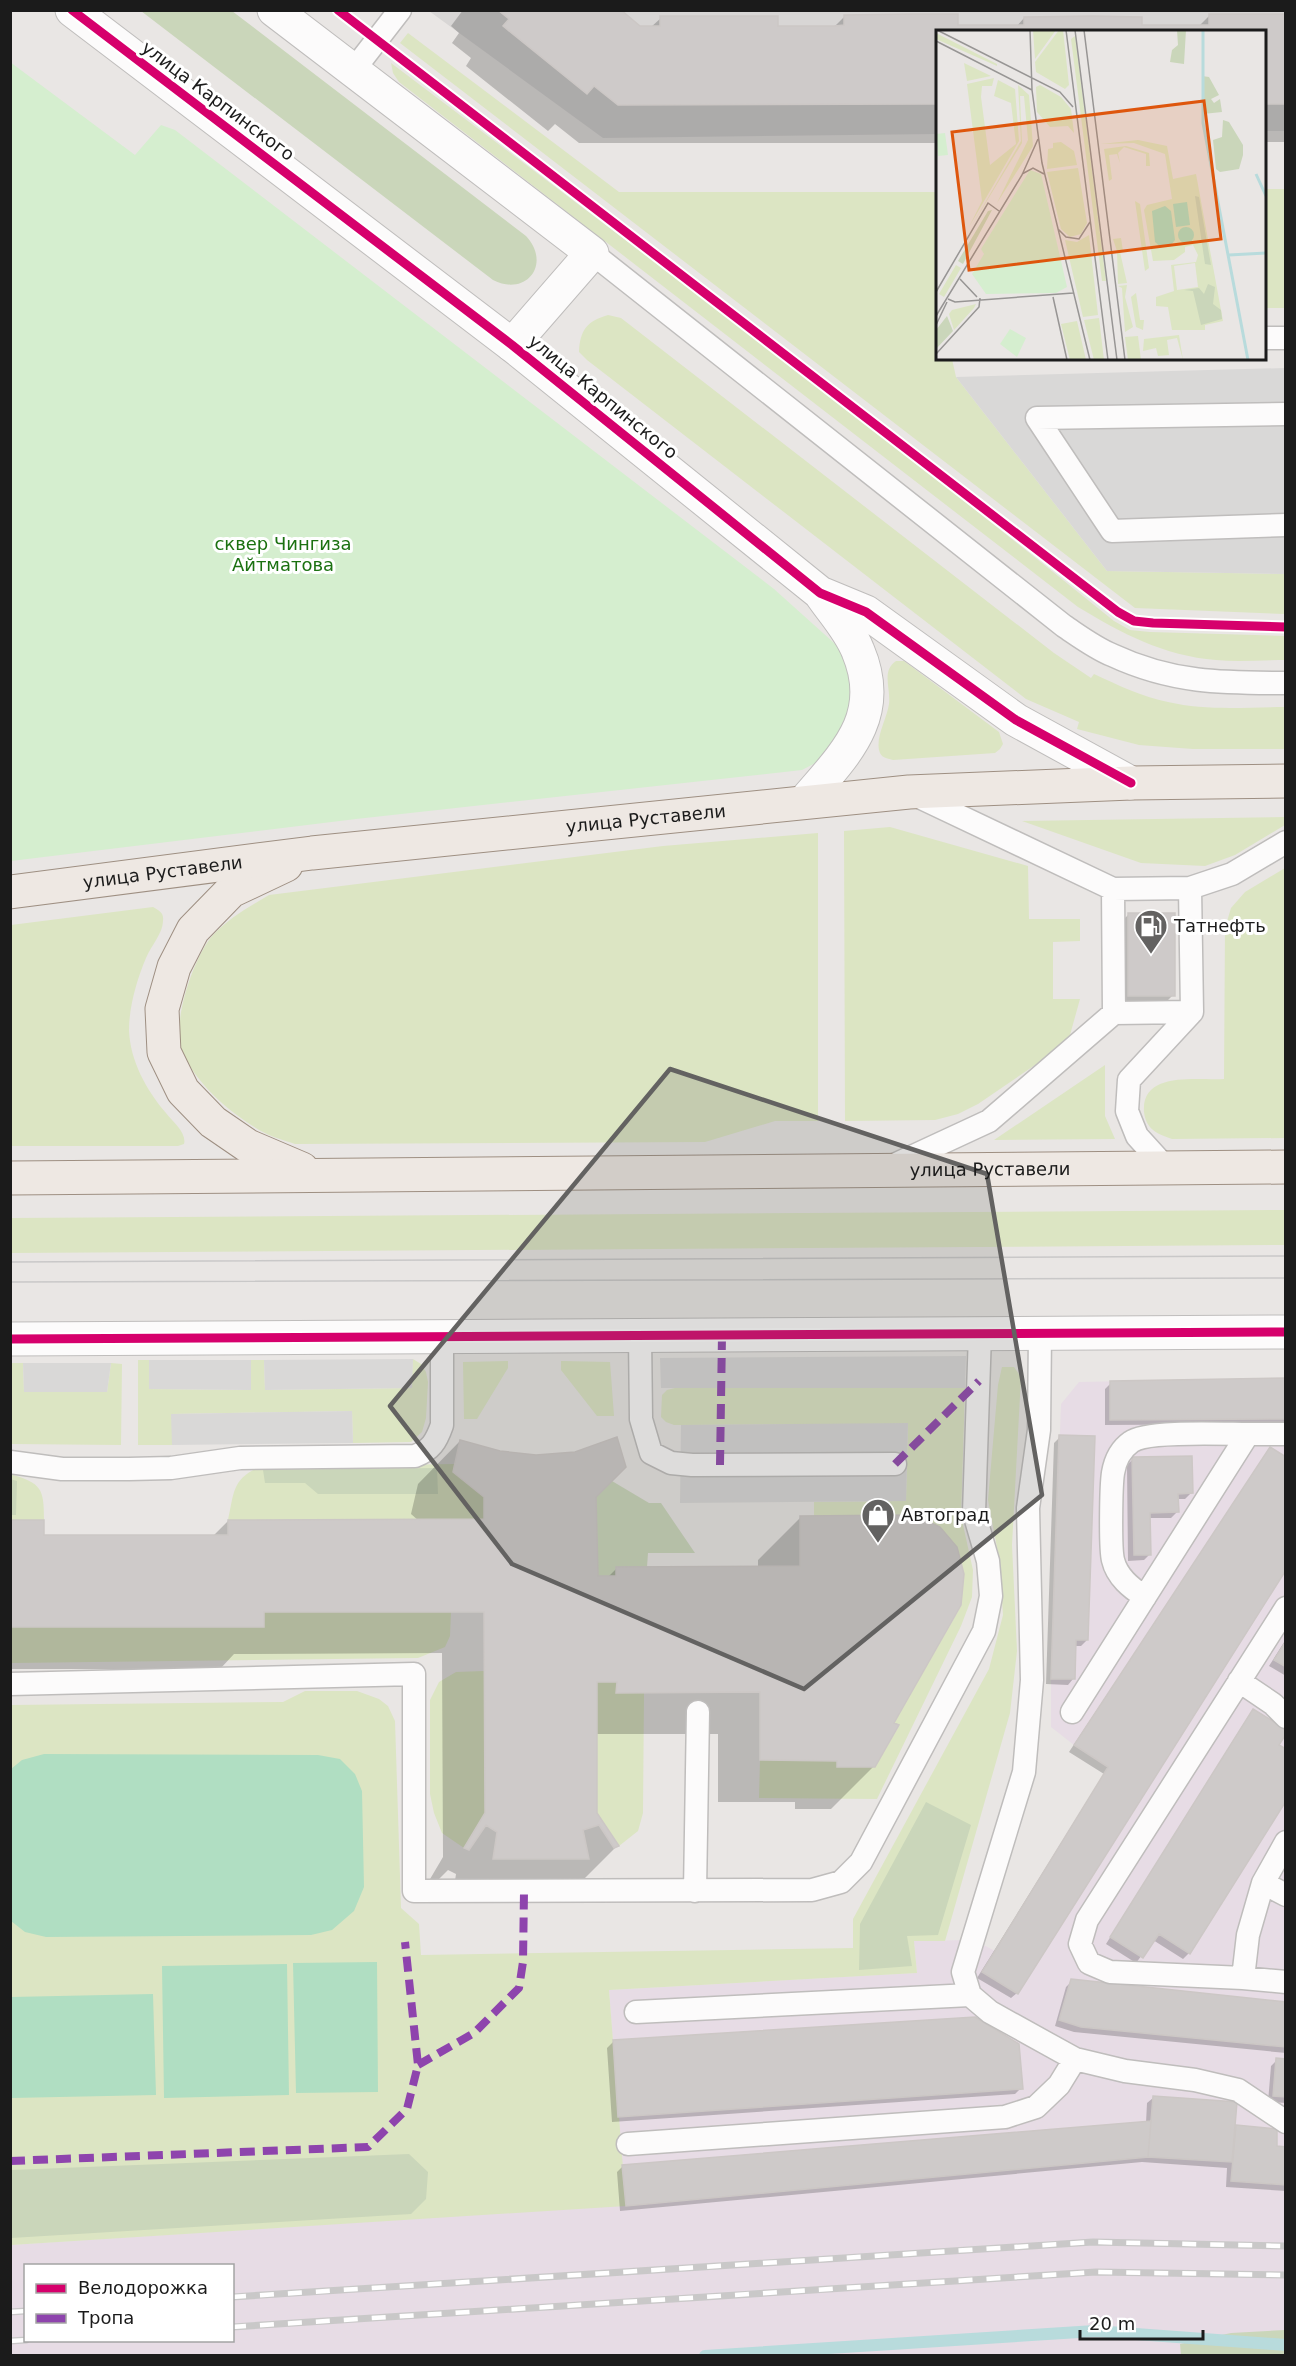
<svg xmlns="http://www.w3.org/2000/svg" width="1296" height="2366" font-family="'DejaVu Sans',sans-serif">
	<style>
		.residential { fill: #d8d6d5 }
		.industrial { fill: #e7dce5; fill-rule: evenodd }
		.grass { fill: #dce5c3 }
		.forest { fill: #cad6ba }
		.park { fill: #d5eecf }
		.pitch { fill: #b0dec2 }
		.parking { fill: #d9d8d7 }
		.shadow { fill: #0003 }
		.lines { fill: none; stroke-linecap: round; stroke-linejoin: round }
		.stream { stroke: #b8dbdc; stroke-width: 12 }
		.building { fill: #cecac9; stroke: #ccc7c5; stroke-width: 1.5 }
		.service-casing { stroke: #bfbdbc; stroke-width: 25 }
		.minor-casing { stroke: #bfbdbc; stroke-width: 35 }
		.tertiary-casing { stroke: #bfbdbc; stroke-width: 35 }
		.primary-casing { stroke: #9e8f82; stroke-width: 35 }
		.service { stroke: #fcfbfb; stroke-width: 22 }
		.minor { stroke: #fcfbfb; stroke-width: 33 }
		.tertiary { stroke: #fcfbfb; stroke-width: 33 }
		.primary { stroke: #eee8e3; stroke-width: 33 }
		.tram { stroke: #c9c8c8; stroke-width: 1.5 }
		.rail-casing { stroke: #c9c8c8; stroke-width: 7 }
		.rail { stroke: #fff; stroke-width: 4.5; stroke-dasharray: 14; stroke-linecap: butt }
		.quiet { stroke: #8e44ad; stroke-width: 8; stroke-dasharray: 15 8; stroke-linecap: butt }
		.cycleway-casing { stroke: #fff; stroke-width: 13 }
		.cycleway { stroke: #d6006c; stroke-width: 9 }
		.marked { fill: #636261; fill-opacity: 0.2; stroke: #636261; stroke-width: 4.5; stroke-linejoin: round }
		.labels { text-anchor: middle; stroke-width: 6; stroke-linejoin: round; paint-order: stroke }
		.street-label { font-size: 18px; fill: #1b1b1b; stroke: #fff }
		.park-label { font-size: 18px; fill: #1b7111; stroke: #fff }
		.poi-label { font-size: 18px; fill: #1b1b1b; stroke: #fff; text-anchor: start }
		.inset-river { fill: none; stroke: #b8dbdc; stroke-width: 3 }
		.inset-road { fill: none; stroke: #979594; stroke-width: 1.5 }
		.view { fill: #de560d; fill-opacity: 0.15; stroke: #de560d; stroke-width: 3 }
		.inset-edge { fill: none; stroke: #1b1b1b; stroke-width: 3 }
	</style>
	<rect width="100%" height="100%" fill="#e9e6e4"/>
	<!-- residential -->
	<path class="residential" d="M429 11H1285V131H1265L1264 32H938L937 134 603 138Z"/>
	<!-- industrial -->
	<path class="industrial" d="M1285 1378V2355L11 2356V2245L625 2205 609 1990 917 1973 914 1941 974 1940 995 1951 1108 1768 1074 1745 1051 1727V1679L1061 1404 1079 1382ZM26 2266H232V2340H26Z"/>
	<!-- grass -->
	<path class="grass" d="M408 33 619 192H937L938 358 952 359 956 377 1107 571 1285 574V614L1135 608 400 43Z
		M391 63 856 414 1114 621 1130 630 1150 632 1285 636V660C1262 660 1238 662 1216 660 1164 656 1121 633 1078 607L399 82 393 73Z
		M1285 189V308H1265V189Z
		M608 315 621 318 1054 653 1091 678 1094 674C1118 685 1142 697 1168 702 1206 711 1247 707 1285 707V749H1193L1139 745 1077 729 1079 722 1026 699 587 360 579 352C580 330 587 321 608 315Z
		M896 661H904L999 732 1003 744 1000 749 995 753 893 760C886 758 881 758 879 750 876 736 887 718 889 704 891 689 881 671 896 661Z
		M1285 817V825L1235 855 1205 866 1141 863 1022 821Z
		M890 827 1028 866 1029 919H1080V941L1053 942V999H1080L1070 1035 1054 1052 978 1104 958 1114 935 1120 845 1121 844 831Z
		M818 833V1121H775L705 1142 295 1144C284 1140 271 1137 261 1131 230 1113 196 1084 182 1051 171 1023 194 956 213 935 229 918 249 907 269 895L663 846Z
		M1285 868V1138L1172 1139C1157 1134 1146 1129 1144 1112 1141 1070 1199 1081 1224 1079L1225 928 1231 908 1245 892Z
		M153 907C160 911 164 913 163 921 163 933 151 946 146 958 137 979 129 1007 129 1030 130 1061 147 1091 166 1113 173 1122 187 1133 184 1144L178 1146H11V925Z
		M1105 1065V1116L1115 1139 994 1140Z
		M1285 1210V1245L10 1253 11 1218Z
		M413 1359 421 1364 426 1372 428 1382 426 1418 422 1432 411 1442 353 1443 352 1411 172 1414V1445H138V1360H149L150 1389 251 1390V1360H264L265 1390 411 1388Z
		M508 1361V1368L477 1419H464L463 1362Z
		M561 1361 610 1362 614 1416H597L561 1370Z
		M11 1363H23L24 1392H107L111 1363 122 1364 121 1445 11 1444Z
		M1002 1367H1014L1021 1377 1012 1545 1017 1651 1010 1713 945 1941H914L917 1973 609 1990 626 2206 11 2245V1705L283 1702 305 1691H357L379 1699 388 1706 395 1721 401 1908 419 1924 421 1955 853 1948V1919L989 1669 1003 1615 999 1558 988 1500 998 1385Z
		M675 1388H965L961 1516 973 1570 972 1597 961 1626 877 1799 759 1798 760 1760 837 1761V1767H875L899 1726 894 1723 961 1606 964 1574 957 1547 940 1527 914 1515 814 1516V1502L906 1501 908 1424 674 1425 666 1422 661 1417 662 1395 667 1390Z
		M454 1464 453 1472 484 1497V1519L228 1520C234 1493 232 1479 259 1467Z
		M10 1474C42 1483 44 1489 44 1520H11Z
		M264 1612H451L450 1636 445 1647 418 1658 11 1663 10 1627H263Z
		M484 1671 485 1813 464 1848 442 1833 434 1813 430 1794V1700L439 1682 456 1672Z
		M597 1682H617L616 1693H644L643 1813 638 1831 619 1846 597 1813Z"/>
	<!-- forest -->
	<path class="forest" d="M141 11H232L526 236C552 264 526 297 493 280Z
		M437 1468 438 1494H318L305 1483H265L263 1470Z
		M10 1479 17 1481 16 1515H11Z
		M612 1481 649 1503H661L695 1553H648L647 1567H617L616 1576H598L596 1497Z
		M926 1802 971 1825 938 1935 907 1936 912 1966 859 1970 860 1924Z
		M409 2154 428 2172 426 2199 411 2214 11 2238V2170Z
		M1285 2330V2355H1181L1180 2344 1231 2333Z"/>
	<!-- park -->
	<path class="park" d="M10 62 135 155 161 125 175 130 774 589 843 651 854 679 853 708 823 759 802 770 356 819 11 861Z"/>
	<!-- pitch -->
	<path class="pitch" d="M44 1754 318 1755 340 1759 355 1774 362 1791 364 1887 354 1911 332 1930 311 1935 46 1937 25 1932 11 1921V1769L22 1760Z
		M377 1962 378 2092 296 2093 293 1963Z
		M287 1964 289 2095 164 2098 162 1966Z
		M153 1994 156 2095 11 2098V1997Z"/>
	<!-- parking -->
	<path class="parking" d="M1285 368V574L1107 571 956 377Z
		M966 1356 965 1388H661L660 1358Z
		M413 1359 412 1388 265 1390 264 1360Z
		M149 1360H251V1390L149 1389Z
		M23 1363H111L107 1392H24Z
		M352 1411 353 1443 172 1445 171 1414Z
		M908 1423 906 1501 680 1503 681 1425Z"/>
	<!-- shadow -->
	<path class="shadow" d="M463 10H619L640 27H651L661 18 777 27H834L845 16 957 27H1016L1024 18 1140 27H1198L1210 15H1286V142H1264V32H938V143H579L555 124 548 131 466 66 471 58 452 43 459 33 451 26Z
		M1128 915 1173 995 1167 1001 1123 1002 1122 921Z
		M1286 1380V1424L1105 1425V1389L1111 1383Z
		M1060 1437 1087 1640 1081 1646H1075L1073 1679 1068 1685 1046 1684 1054 1443Z
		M460 1441 595 1497 596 1577H608L617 1568H758V1560L800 1518 892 1723 874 1766 831 1809H795V1802H718V1734H596V1813L617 1846 575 1888 452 1901 456 1874 448 1870 426 1892 423 1891 443 1857 442 1653 234 1654 220 1669H10V1522L42 1537 213 1536 228 1521H419L411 1514 418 1484Z
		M1270 1449 1017 1993 1011 1998 977 1978 1104 1774 1069 1752Z
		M1133 1459 1191 1493 1185 1499H1177V1512L1171 1518H1149L1150 1554 1144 1560 1128 1561 1127 1465Z
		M1286 1639V1676L1269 1666Z
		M1254 1711 1277 1745 1189 1953 1183 1959 1153 1940 1136 1963 1106 1944 1248 1717Z
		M1072 1981 1286 2003V2053L1074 2032 1055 2026 1066 1987Z
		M613 2042 1021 2088 1015 2094 612 2122 607 2048Z
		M1277 2060 1286 2061V2103L1268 2102 1271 2066Z
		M1153 2098 1235 2127 1276 2131V2148H1286V2191L1226 2187 1227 2168 1142 2162 620 2211 617 2172 623 2166 1146 2123 1147 2103Z"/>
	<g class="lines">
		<!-- stream -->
		<path class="stream" d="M705 2356 1095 2331 1286 2345"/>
	</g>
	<!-- building -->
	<path class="building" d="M498 10H621L640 26H660V16H778V26H834L844 25V15L912 14H958V25H1024V17L1093 16 1142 17V25H1209V14H1286V104H1264V32H938V104L618 105 594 86 587 94 503 26 509 19Z
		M1128 913H1175V996H1128Z
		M1286 1378V1419L1110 1420V1381Z
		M1059 1435 1095 1436 1088 1640H1076L1075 1679H1051Z
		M617 1437 626 1467 596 1497 598 1576H616V1567L800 1566V1516L914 1515 940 1527 957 1547 964 1574 961 1605 894 1723 899 1725 875 1767H837V1761L760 1760V1692L616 1693 617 1682H597V1813L619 1846 614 1848 599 1825 583 1830 589 1859H493L497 1832 486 1825 469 1850 464 1848 485 1813 484 1612H264V1627H10V1520H44V1535H228V1520L484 1519V1497L453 1472 460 1440 500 1451 536 1455 575 1452Z
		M1270 1447 1286 1457V1570L1018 1994 982 1972 1108 1767 1074 1745Z
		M1192 1456 1193 1493 1178 1494 1179 1512 1150 1513 1151 1555H1134L1132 1457Z
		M1286 1641V1667L1274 1660Z
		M1253 1709 1286 1729V1734L1279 1745 1286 1749V1801L1190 1954 1159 1934 1143 1958 1110 1937Z
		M1071 1979 1286 2002V2047L1081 2027 1059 2020Z
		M975 2017 1019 2044 1023 2089 618 2117 613 2040Z
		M1276 2058 1286 2059V2097L1273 2096Z
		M1153 2096 1237 2102 1232 2162 1148 2157Z
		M1151 2121 1148 2157 626 2206 622 2165Z
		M1236 2125 1277 2129V2146L1286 2147V2185L1231 2181Z"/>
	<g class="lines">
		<!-- service casing -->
		<g class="service-casing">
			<path id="service" d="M352 72 400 10
				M592 253 1064 626C1079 636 1095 648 1112 655 1172 683 1221 683 1286 683
				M1264 338H1286
				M1286 414 1037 418 1112 531 1286 525
				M913 794 1113 889
				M1190 888 1192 1012 1114 1013 1113 889 1190 888 1232 874 1286 842
				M892 1166 989 1121 1114 1013
				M1167 1169 1137 1136 1127 1111 1129 1080 1192 1012
				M1040 1333 1039 1430 1028 1508 1032 1680 1024 1772 963 1972 970 1995 990 2012 1075 2059 1125 2071 1195 2080 1238 2090 1286 2122
				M640 1335 641 1419 651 1453 671 1463 692 1465 895 1464
				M10 1462 62 1469H129L171 1468 240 1458 415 1456C431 1450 436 1442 442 1425V1336
				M1145 1597C1131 1588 1117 1577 1113 1560 1110 1548 1111 1486 1113 1473 1115 1461 1121 1449 1131 1442 1147 1430 1225 1434 1248 1434
				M1286 1608 1087 1920 1080 1944 1089 1963 1110 1972 1243 1978 1286 1982
				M1239 1681 1273 1704 1286 1717
				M10 1684 414 1674V1891L812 1890 841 1882 861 1862 984 1631 991 1596 988 1561 974 1513 980 1333
				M1072 1712 1248 1434H1286
				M1263 1883 1286 1895
				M695 1891 698 1712
				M1243 1978 1248 1935 1263 1883 1286 1842
				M636 2012 970 1995
				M628 2144 1005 2117 1036 2107 1059 2085 1075 2059"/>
		</g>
		<!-- minor casing -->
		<g class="minor-casing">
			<path id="minor" d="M274 10 592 253 512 345
				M10 1339 1286 1332"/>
		</g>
		<!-- tertiary casing -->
		<g class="tertiary-casing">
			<path id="tertiary" d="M72 10 512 345 820 593 866 612 1016 720 1131 783
				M804 802C844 755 886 717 858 651 850 630 832 611 820 593"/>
		</g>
		<!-- primary casing -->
		<g class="primary-casing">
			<g id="primary">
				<path d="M286 865 231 891 193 930 174 967 162 1009 164 1052 183 1091 213 1122 248 1146 302 1169"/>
				<path id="s1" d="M10 892 312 853 909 792 1131 783 1286 781"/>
				<path id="s2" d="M10 1178 1286 1167"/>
			</g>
		</g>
		<!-- service -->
		<use href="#service" class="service"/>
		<!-- minor -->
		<use href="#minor" class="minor"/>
		<!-- tertiary -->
		<use href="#tertiary" class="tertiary"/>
		<!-- primary -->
		<use href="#primary" class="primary"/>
		<!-- tram -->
		<path class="tram" d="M10 1262 1286 1256
			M10 1282 1286 1278"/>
		<!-- rail casing -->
		<g class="rail-casing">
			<path id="rail" d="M232 2297 1093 2242 1286 2246
				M10 2312 26 2311
				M232 2327 1096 2272 1286 2275
				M10 2341 26 2340"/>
		</g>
		<!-- rail -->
		<use href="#rail" class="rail"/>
		<!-- quiet -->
		<path class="quiet" d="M895 1464 979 1381
			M720 1465 722 1335
			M418 2065 474 2033 519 1988 523 1962 524 1891
			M10 2161 368 2147 407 2109 418 2065 405 1942"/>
		<!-- cycleway casing -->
		<g class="cycleway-casing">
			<path id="cycleway" d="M72 10 512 345 820 593 866 612 1016 720 1131 783
				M338 10 1118 612 1134 621 1153 623 1286 627
				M10 1339 1286 1332"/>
		</g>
		<!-- cycleway -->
		<use href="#cycleway" class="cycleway"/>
	</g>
	<!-- marked area -->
	<path class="marked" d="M670 1069 987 1174 1042 1495 804 1689 512 1564 390 1406Z"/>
	<!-- icons -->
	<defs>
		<g id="fuel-pin" transform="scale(1.725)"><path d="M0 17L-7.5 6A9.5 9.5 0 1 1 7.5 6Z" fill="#636261" stroke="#fff"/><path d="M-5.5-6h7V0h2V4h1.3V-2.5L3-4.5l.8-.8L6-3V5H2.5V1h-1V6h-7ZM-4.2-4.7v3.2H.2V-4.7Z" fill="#fff"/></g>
		<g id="shop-pin" transform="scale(1.725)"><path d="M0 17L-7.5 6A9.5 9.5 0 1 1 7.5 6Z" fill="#636261" stroke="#fff"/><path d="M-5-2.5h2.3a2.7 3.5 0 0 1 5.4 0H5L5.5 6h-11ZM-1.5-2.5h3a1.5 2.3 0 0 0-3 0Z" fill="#fff"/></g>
	</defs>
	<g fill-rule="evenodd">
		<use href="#fuel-pin" x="1151" y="926"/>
		<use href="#shop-pin" x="878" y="1515"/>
	</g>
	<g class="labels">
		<!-- street labels -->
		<g class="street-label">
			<text transform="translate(218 101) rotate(37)" y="6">улица Карпинского</text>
			<text transform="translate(603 397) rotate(39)" y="6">улица Карпинского</text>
			<text dy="6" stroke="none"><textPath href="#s1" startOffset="640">улица Руставели</textPath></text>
			<text dy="6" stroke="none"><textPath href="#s1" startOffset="154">улица Руставели</textPath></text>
			<text dy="6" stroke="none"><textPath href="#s2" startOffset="980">улица Руставели</textPath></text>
		</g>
		<!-- park labels -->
		<g class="park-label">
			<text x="283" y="550">сквер Чингиза<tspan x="283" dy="21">Айтматова</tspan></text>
		</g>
		<!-- poi labels -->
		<g class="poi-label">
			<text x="1174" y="932">Татнефть</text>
			<text x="901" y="1521">Автоград</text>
		</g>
	</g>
	<!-- overview -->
	<g transform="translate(936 30)">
		<rect width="330" height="330" fill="#e9e6e4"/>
		<path d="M97 0H120L99 29ZM123 0H127L133 55 129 59 100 42 99 32ZM0 3 61 34V36L0 9ZM139 6 170 251H166L135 9ZM28 33 55 46 31 51ZM58 48 56 56H46L45 67 54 135 80 114 75 73 58 66 62 50 79 59 83 111 33 197 46 171 31 54ZM82 55 93 65 97 116 61 173 92 110 88 66H84L86 113 35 197 85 111ZM104 55 125 67 135 79 138 103 132 96 114 97 101 82 100 57ZM202 110 231 116 237 149 260 144 287 291 269 295V300H236L232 277 220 276V267L238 261 235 235 260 232 262 225 257 215 249 217V222L238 230 217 231 208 180 211 175 236 169 229 124 198 113 165 114ZM259 233 262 257 241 260 238 236ZM125 112 138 121 141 135 111 139 112 119 117 118V113ZM190 116 213 123 214 136H210V124L188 117 182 123 184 133 181 124 173 125 176 149 173 151 168 119ZM142 138 151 193 145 204 134 207 125 199 111 142ZM199 171 204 174 213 238 209 241ZM153 205 162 285 147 287 129 210 141 212ZM185 208 187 221 184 222 191 253 182 254 181 221 177 209ZM20 235 25 238 8 267 3 264ZM191 255 189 267 197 297 189 302 186 258 182 256ZM200 263 204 290H208L207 300 200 297 195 267ZM40 274 38 278 18 300 13 284 16 280ZM163 288 168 330H158L148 290ZM141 291 150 330H134L125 294ZM243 305 247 330 241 308 231 310 233 325 222 326 220 318 207 321 208 309ZM202 306 205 330H192L189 307Z" fill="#dce5c3" fill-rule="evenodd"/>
		<path d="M241 0H250L248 34 234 32 236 20 242 15ZM266 46 273 47 283 65 275 69 278 73 284 69 286 82 267 84ZM287 90 293 92 307 115V125L303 139 284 142 280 139 277 110 286 107ZM259 166 263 167 275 235 269 234ZM56 180 27 234 22 231 52 181ZM272 254 279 257 277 274 285 280 286 289 265 295 257 261 248 260 263 258 268 264ZM11 286 17 301 0 319V300Z" fill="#cad6ba"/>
		<path d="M9 103 12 125 2 126 0 104ZM94 140 105 144 131 257 120 263 50 264 36 244 48 224 45 219ZM74 299 90 308 81 327 64 314Z" fill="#d5eecf"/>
		<path d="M251 172 254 195 240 197 237 174ZM229 176 235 181 239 210 234 216 225 217 219 212 216 181ZM242 205a8 8 0 1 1 16 0a8 8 0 1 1-16 0Z" fill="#b0dec2"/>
		<path class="inset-river" d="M267 0V93L312 330M320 144 330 166M293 225 330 223"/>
		<path class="inset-road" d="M1 0 124 62 137 77M94 0 96 60 106 133 154 330M130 0 172 330M139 0 181 330M148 0 189 330M0 11 96 60M86 144 97 138 108 144M122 199 130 207 143 209 154 192M24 249 41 267M0 262 52 173 63 181M117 267 131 330M12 269 19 272 137 263M0 286 86 145 102 109M0 295 11 272M0 324 43 277 44 268"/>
		<path class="view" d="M268 71 285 209 33 240 16 102Z"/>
		<rect width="330" height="330" class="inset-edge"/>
	</g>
	<!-- border -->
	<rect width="1296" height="2366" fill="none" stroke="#1b1b1b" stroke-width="24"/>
	<!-- legend -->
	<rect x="24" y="2264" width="210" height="78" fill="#ffffff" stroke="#a4a4a4" stroke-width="1.5"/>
	<rect x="36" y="2284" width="30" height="9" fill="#d6006c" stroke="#a4a4a4" stroke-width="1.5"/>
	<text x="78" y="2294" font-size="18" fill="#1b1b1b">Велодорожка</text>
	<rect x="36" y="2314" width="30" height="9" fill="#8e44ad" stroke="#a4a4a4" stroke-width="1.5"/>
	<text x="78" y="2324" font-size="18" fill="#1b1b1b">Тропа</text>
	<!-- scale -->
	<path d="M1080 2330v9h123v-9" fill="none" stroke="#1b1b1b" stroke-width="3"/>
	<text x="1089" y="2330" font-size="18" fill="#1b1b1b" stroke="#ffffff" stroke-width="4.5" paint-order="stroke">20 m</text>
</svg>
